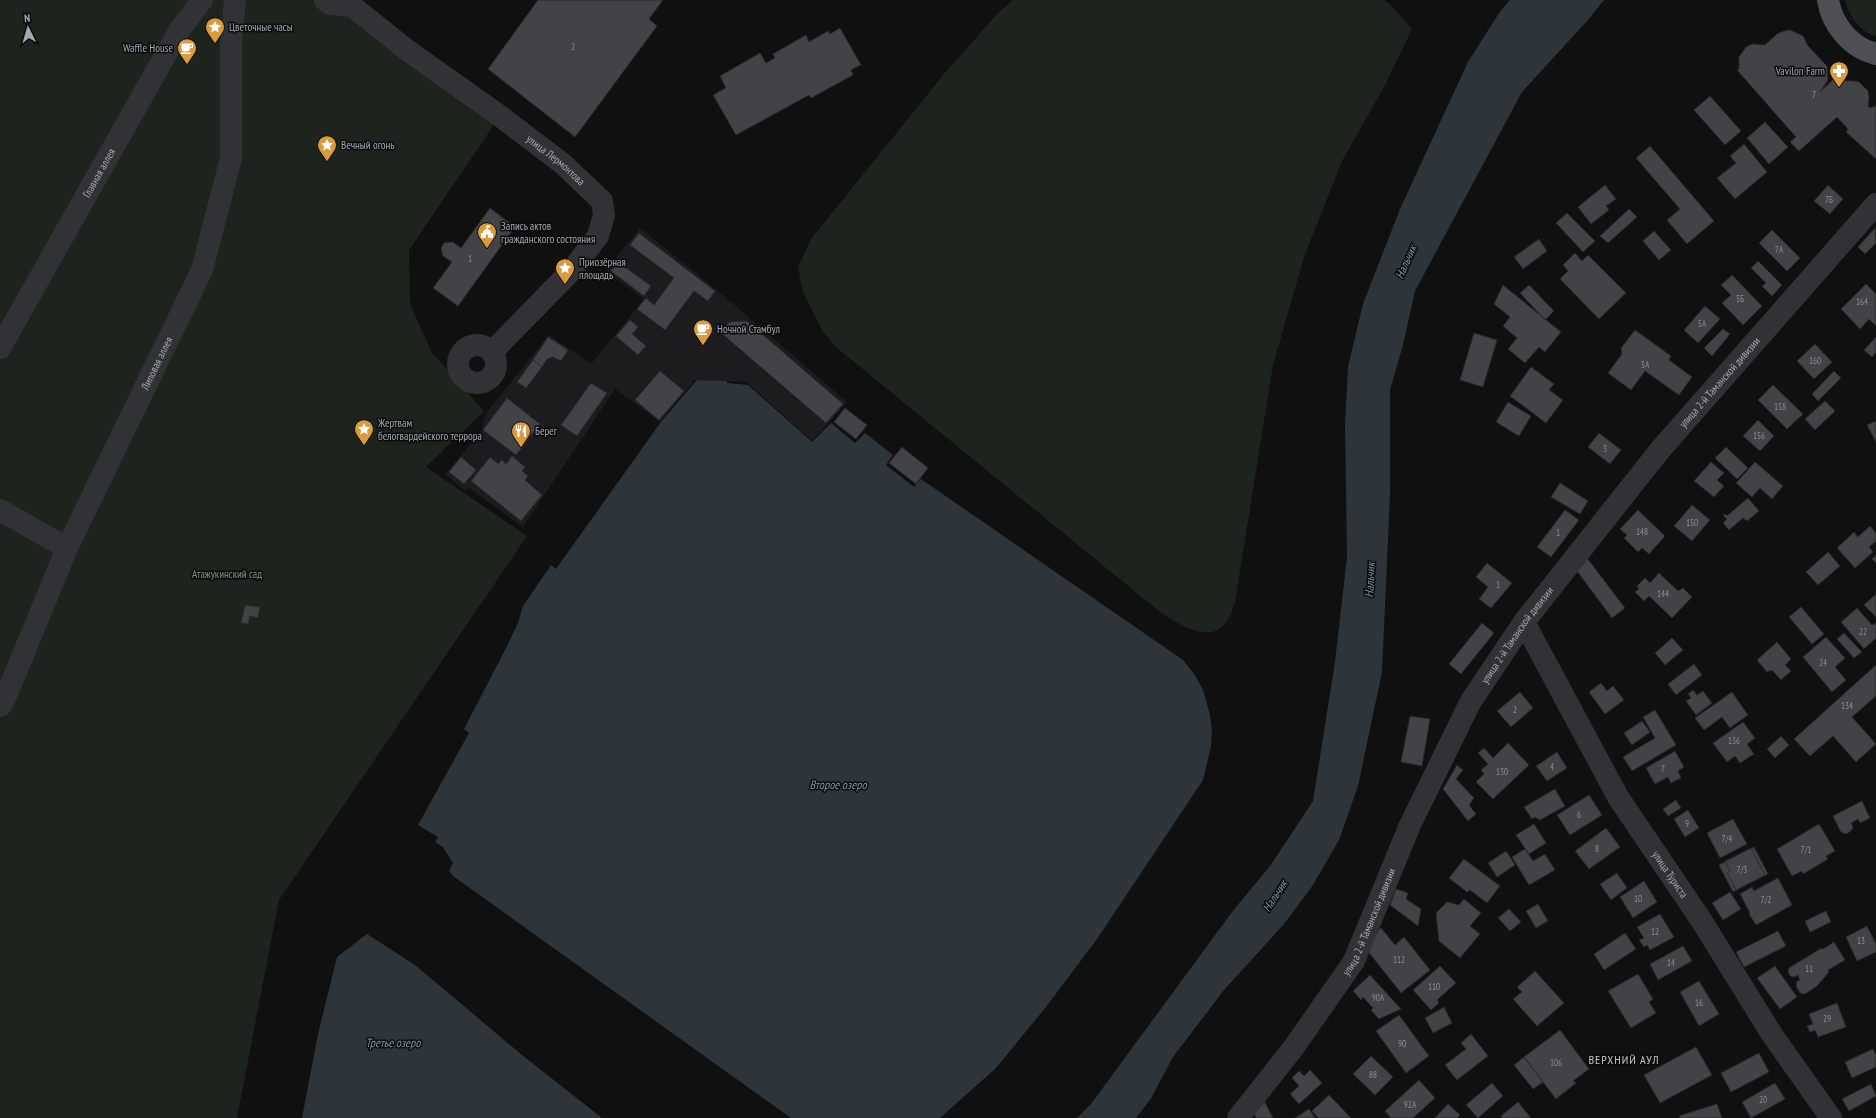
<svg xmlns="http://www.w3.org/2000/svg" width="1876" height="1118" font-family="'PT Sans Narrow',sans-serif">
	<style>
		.built { fill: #1c1c1e }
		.green { fill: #1d231d }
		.water { fill: #2d353a }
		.building { fill: #424346; stroke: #2a2a2d }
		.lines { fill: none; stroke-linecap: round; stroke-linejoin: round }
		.minor { stroke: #313235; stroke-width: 22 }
		.major { stroke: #4e4f54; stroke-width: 22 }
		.labels { text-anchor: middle; stroke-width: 3; stroke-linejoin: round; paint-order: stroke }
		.number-label { font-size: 9px; fill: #8b8f96 }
		.poi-label { font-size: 11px; fill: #a3a8b0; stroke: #0b0b0c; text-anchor: start }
		.street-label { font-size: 11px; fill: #a3a8b0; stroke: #0b0b0c }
		.park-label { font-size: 11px; fill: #7c997b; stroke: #0b0b0c }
		.water-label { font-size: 12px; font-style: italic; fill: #7d97a8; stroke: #0b0b0c }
		.neighbourhood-label { font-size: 12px; letter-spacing: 1px; fill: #c3c6cd; stroke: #0b0b0c }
	</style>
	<rect width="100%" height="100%" fill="#101011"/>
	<!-- built -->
	<path class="built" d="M640 228 717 290 847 402 812 441 746 382 695 380 660 422 615 389 523 527 469 488 466 491 445 474 481 432 486 413 549 335 591 364 644 299 605 271Z"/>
	<!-- green -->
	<path class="green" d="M0 0H325L500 116 409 250 410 304 432 353 484 411 426 467 527 536 279 900 237 1118H0Z
		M1013 0H1384L1391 5 1412 29 1384 87 1342 161 1304 257 1273 365 1235 602C1222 650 1191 632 1160 612L837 348 823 332 803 292 798 267 811 239 944 74 998 13Z
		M1845 0H1876V37C1859 30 1849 17 1845 0Z"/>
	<!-- water -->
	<path class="water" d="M1510 0H1604L1588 20 1522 92 1415 291 1403 345 1390 390V495L1382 672 1358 786 1339 840 1313 885 1284 924 1224 990 1173 1057 1150 1100 1136 1118H1077L1091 1104 1232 912 1270 866 1313 801 1335 662 1347 557 1345 424 1348 367 1363 304 1400 209 1468 62 1501 10Z
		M697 380 727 381V383L748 385 812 442 831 423 855 443 865 433 893 455 886 465 914 487 921 479 1183 660 1195 675 1203 690 1210 715 1212 730 1211 746 1203 780 1097 939 1046 1007 996 1068 940 1118H791L453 876 449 871 453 863 443 847 435 842 438 837 418 825 469 733 464 729 506 648 518 623 523 606 551 565 556 569 661 422Z
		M367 934 415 965 522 1055 602 1118H302L318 1034 337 957Z"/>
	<!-- building -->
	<path class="building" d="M538 0H663L649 19 657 26 575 137 488 69Z
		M840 28 861 65 851 70 853 75 811 98 809 95 736 135 713 95 726 88 720 76 760 53 766 63 775 58 773 54 806 35 809 42 828 31 830 34Z
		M1790 30 1803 36 1808 46 1827 66 1828 80 1820 92 1839 74 1846 81H1853L1859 82 1868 91 1869 98 1868 106 1870 108 1876 106V159L1846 132 1848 129 1837 117 1799 151 1790 142 1796 137 1737 70 1739 69V57L1746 47 1752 44 1765 45 1777 34 1784 31Z
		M1710 96 1741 131 1725 145 1694 110Z
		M1765 122 1788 147 1769 164 1747 138Z
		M1744 144 1767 172 1735 199 1717 178 1736 163 1730 156Z
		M1650 146 1714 221 1687 244 1667 220 1680 209 1636 158Z
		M1605 185 1616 199 1606 206 1609 210 1591 224 1578 207Z
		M1828 185 1843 199 1830 214 1814 201Z
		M490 208 515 227 458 306 433 288 452 262 443 256 441 248 444 243 453 242 461 248Z
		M1629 209 1637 217 1608 243 1600 236Z
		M1567 213 1595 241 1583 252 1556 223Z
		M1875 228 1876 243 1865 254 1858 247Z
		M1772 230 1800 258 1787 271 1759 243Z
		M1654 231 1671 250 1659 260 1643 241Z
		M639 233 715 291 708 301 694 291 665 330 637 309 646 298 654 305 674 278 630 245Z
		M1539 239 1547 251 1523 269 1514 257Z
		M1575 253 1582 261 1588 255 1626 293 1599 319 1560 279 1568 271 1563 265Z
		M1758 261 1782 285 1772 296 1762 286 1766 283 1751 268Z
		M618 262 651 286 644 296 611 271Z
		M1732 275 1762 306 1743 325 1722 303 1731 295 1721 285Z
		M1866 284 1876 294V324L1875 325 1869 319 1860 329 1841 309Z
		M1503 285 1561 332 1545 352 1539 347 1525 363 1508 349 1517 338 1503 326 1510 317 1494 304Z
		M1529 285 1554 311 1545 320 1520 293Z
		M1705 306 1720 319 1698 343 1684 330Z
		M630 320 638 327 632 334 646 346 638 355 616 336Z
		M747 321 843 404 826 423 720 332 730 322Z
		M1723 329 1730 334 1712 356 1704 348Z
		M1635 330 1671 356 1669 360 1692 377 1679 395 1645 371 1631 390 1608 373 1622 354 1621 348Z
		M1474 333 1497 340 1483 387 1460 380Z
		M548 337 568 350 561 361 553 357 547 359 542 367 533 360Z
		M1876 337V352L1872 357 1864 350Z
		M1815 344 1832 362 1814 379 1797 361Z
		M533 360 542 367 526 388 517 382Z
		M1531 367 1554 384 1549 390 1563 400 1546 423 1510 396Z
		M660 371 684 391 659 420 635 400Z
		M1834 371 1841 378 1818 401 1812 394Z
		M591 383 607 393 577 436 561 425Z
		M1773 385 1803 414 1787 429 1758 400Z
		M507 398 540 424 516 455 483 430Z
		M1825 401 1835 411 1815 430 1805 419Z
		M1508 402 1531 416 1519 436 1496 422Z
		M845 408 867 425 856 439 834 422Z
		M1758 420 1774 436 1760 451 1743 436Z
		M1876 421V442L1867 425Z
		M1599 433 1621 450 1610 464 1588 447Z
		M902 447 928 468 916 484 889 463Z
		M1726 447 1748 468 1737 479 1715 458Z
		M512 456 525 467 522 471 528 476 525 480 542 495 521 521 471 481 490 457 498 464 502 460 506 464Z
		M461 457 476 470 464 484 449 472Z
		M1711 462 1724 473 1717 480 1724 486 1714 497 1694 481Z
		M1755 462 1783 486 1772 499 1760 488 1752 497 1736 483Z
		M1560 483 1588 501 1580 514 1551 497Z
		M1748 498 1759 511 1747 521 1743 518 1729 530 1723 523 1727 519 1723 515 1725 514 1727 516Z
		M1692 505 1710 520 1692 541 1674 526Z
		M1565 510 1579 520 1551 557 1537 547Z
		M1638 510 1665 536 1649 554 1642 548 1638 552 1624 538 1627 535 1620 529Z
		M1870 526 1876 533V541L1869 547 1873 552 1855 568 1837 548 1854 532 1858 537Z
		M1828 552 1840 566 1818 585 1806 572Z
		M1876 555V563L1872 559Z
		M1587 558 1625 608 1612 618 1574 567Z
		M1487 563 1512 583 1491 608 1479 599 1488 587 1476 577Z
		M1659 573 1678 591 1683 588 1692 597 1672 618 1649 596 1644 601 1635 592 1639 589 1637 586 1645 578 1650 583Z
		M1876 594V617L1864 605Z
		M245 605 260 607 258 618 250 616 248 624 241 623Z
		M1801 607 1824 634 1812 644 1789 617Z
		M1857 608 1872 625 1876 623V638L1864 649 1841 622Z
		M1482 623 1494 633 1461 674 1449 664Z
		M1844 633 1862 652 1854 658 1837 639Z
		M1826 637 1845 658 1835 667 1846 680 1832 692 1803 657Z
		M1672 638 1683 650 1665 665 1655 653Z
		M1777 642 1791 659 1785 665 1791 671 1781 680 1772 670 1767 672 1757 660Z
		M1694 664 1702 675 1676 695 1668 684Z
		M1876 665V696L1852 717 1876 744 1856 762 1833 736 1810 756 1794 739Z
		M1601 683 1607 691 1613 686 1624 700 1605 714 1589 692Z
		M1693 690 1697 695 1703 691 1712 703 1696 715 1686 701 1691 698 1688 694Z
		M1520 692 1533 708 1511 727 1497 711Z
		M1732 692 1748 715 1730 728 1722 717 1704 730 1695 718Z
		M1655 710 1676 745 1632 771 1623 757 1655 738 1643 717Z
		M1410 716 1430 719 1422 766 1401 762Z
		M1642 721 1650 732 1632 745 1624 733Z
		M1743 722 1755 738 1747 744 1754 754 1740 763 1735 756 1727 762 1713 743Z
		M1781 736 1789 745 1775 758 1767 749Z
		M1508 743 1529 765 1493 799 1476 782 1484 774 1481 770 1488 764 1478 753 1484 748 1493 758Z
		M1675 751 1684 767 1678 771 1681 778 1671 783 1668 777 1655 784 1646 768Z
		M1557 752 1567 768 1547 781 1536 766Z
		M1457 765 1463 770 1456 779 1474 798 1469 805 1476 814 1468 821 1443 789Z
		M1555 789 1565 806 1540 820 1535 817 1532 819 1524 807Z
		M1589 795 1602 815 1570 835 1557 815Z
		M1676 800 1681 808 1668 816 1663 809Z
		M1862 801 1870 818 1860 823 1858 819 1851 823 1853 827 1851 831 1846 834 1841 832 1833 816Z
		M1688 810 1699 828 1685 837 1674 819Z
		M1733 819 1747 844 1720 858 1707 833Z
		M1534 824 1546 843 1529 854 1516 835Z
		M1819 824 1835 851 1826 856 1828 859 1803 874 1802 871 1792 876 1777 849Z
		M1606 828 1620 847 1589 869 1575 851Z
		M1754 847 1768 874 1736 890 1727 873 1730 871 1725 861Z
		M1751 848 1765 875 1733 892 1719 865Z
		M1525 849 1533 861 1545 854 1555 870 1529 885 1512 857Z
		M1506 851 1515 865 1497 877 1488 863Z
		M1464 859 1500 886 1487 903 1470 890 1467 892 1449 878Z
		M1617 873 1627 888 1611 900 1600 884Z
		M1778 878 1792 905 1756 925 1749 914 1750 913 1740 894 1752 887 1754 891Z
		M1644 881 1657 902 1633 918 1620 897Z
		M1396 889 1408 893 1406 899 1421 909 1418 926 1390 905Z
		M1730 892 1741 909 1723 920 1712 903Z
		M1464 899 1481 913 1470 926 1480 934 1460 958 1439 941 1436 913 1447 902 1459 905Z
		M1538 904 1548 921 1536 928 1526 911Z
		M1509 909 1521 922 1510 931 1498 918Z
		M1826 911 1831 922 1810 932 1805 921Z
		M1660 914 1674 937 1650 950 1647 945 1644 947 1639 940 1644 938 1637 927Z
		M1867 926 1876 944V952L1857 961 1846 937Z
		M1381 928 1395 945 1404 937 1430 970 1401 993 1367 950 1374 934Z
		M1778 931 1786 946 1744 967 1736 952Z
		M1625 933 1636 949 1604 970 1594 954Z
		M1834 942 1845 960 1828 970 1829 972 1817 986 1805 994 1800 993 1796 986 1797 981 1800 980 1798 975 1794 977 1790 976 1788 972 1789 968 1820 949H1823Z
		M1683 946 1692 961 1658 980 1650 964Z
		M1440 966 1456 983 1437 1000 1439 1003 1431 1010 1413 990Z
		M1775 966 1797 997 1780 1009 1757 978Z
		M1535 971 1564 1003 1537 1026 1513 999 1522 992 1517 987Z
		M1638 974 1653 999 1649 1002 1656 1013 1631 1028 1608 991Z
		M1370 975 1401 1009 1379 1019 1371 1010 1373 1008 1363 997 1361 1000 1353 991Z
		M1699 981 1719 1014 1699 1026 1680 992Z
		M1837 1003 1846 1027 1818 1037 1815 1030 1810 1032 1807 1026 1813 1024 1809 1014Z
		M1444 1007 1452 1023 1433 1033 1425 1018Z
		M1399 1015 1429 1056 1406 1073 1376 1031Z
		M1560 1030 1589 1069 1573 1081 1576 1083 1556 1099 1524 1057Z
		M1471 1034 1488 1056 1457 1080 1445 1065 1466 1049 1461 1043Z
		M1696 1047 1712 1075 1660 1103 1644 1075Z
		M1873 1049 1876 1055V1067L1852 1078 1845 1062Z
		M1759 1053 1769 1072 1731 1092 1721 1073Z
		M1371 1056 1393 1077 1375 1095 1353 1074Z
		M1524 1057 1543 1082 1533 1089 1514 1065Z
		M1310 1070 1322 1083 1299 1104 1290 1094 1299 1086 1292 1078 1299 1071 1304 1076Z
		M1419 1080 1435 1098 1413 1118H1391L1385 1111Z
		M1492 1083 1503 1096 1478 1118 1466 1105Z
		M1775 1083 1785 1099 1751 1118 1742 1102Z
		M1871 1084 1876 1096 1849 1111 1842 1099Z
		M1329 1095 1351 1118H1318L1312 1111Z
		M1262 1097 1273 1118H1256L1252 1110Z
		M1518 1102 1531 1118H1502L1501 1116Z
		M1448 1104 1460 1115 1457 1118H1435Z
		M1717 1104 1722 1118H1680L1679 1116Z
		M1309 1109 1315 1118H1295Z"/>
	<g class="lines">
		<!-- minor -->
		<g class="minor">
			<path id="s1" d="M325 0 330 4 352 6 407 50 500 116 563 164 602 201 604 215 598 236 572 270 492 352"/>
			<circle cx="477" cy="364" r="19"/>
			<path id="s2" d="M0 348 179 31 202 0"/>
			<path d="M0 510 67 548"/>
			<path id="s3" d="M1524 622 1618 797 1703 923 1771 1033 1831 1118"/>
			<path id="s4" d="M0 706 6 696 67 548 202 270 231 158V42L235 0"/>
			<path id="s5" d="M1238 1118 1294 1047 1354 961 1410 825 1464 715 1471 701 1524 622 1660 450 1876 204"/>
		</g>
		<!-- major -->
		<path class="major" d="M1828 0C1832 25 1851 48 1876 54"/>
	</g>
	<!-- icons -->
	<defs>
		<g id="sight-pin" transform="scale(1)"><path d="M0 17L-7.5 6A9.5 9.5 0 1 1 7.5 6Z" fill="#db9b3d" stroke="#0b0b0c"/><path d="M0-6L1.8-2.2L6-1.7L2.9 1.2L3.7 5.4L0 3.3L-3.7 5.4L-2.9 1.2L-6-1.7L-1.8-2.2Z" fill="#fff"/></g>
		<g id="cafe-pin" transform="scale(1)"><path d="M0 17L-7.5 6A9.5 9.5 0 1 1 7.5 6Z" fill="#db9b3d" stroke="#0b0b0c"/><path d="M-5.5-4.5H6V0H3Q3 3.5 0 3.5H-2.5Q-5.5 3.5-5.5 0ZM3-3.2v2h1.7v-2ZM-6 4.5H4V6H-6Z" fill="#fff"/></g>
		<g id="pharmacy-pin" transform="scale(1)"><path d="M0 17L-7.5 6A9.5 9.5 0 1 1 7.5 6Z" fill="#db9b3d" stroke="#0b0b0c"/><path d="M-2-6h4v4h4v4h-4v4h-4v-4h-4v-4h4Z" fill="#fff"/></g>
		<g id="civic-pin" transform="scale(1)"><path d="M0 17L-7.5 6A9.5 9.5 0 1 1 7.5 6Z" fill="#db9b3d" stroke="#0b0b0c"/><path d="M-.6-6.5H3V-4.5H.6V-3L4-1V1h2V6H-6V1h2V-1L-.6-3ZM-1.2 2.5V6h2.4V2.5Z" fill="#fff"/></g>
		<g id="restaurant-pin" transform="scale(1)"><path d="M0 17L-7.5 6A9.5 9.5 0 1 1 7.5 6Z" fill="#db9b3d" stroke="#0b0b0c"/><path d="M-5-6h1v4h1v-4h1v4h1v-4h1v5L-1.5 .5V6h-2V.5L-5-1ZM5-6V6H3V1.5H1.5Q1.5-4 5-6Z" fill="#fff"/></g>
	</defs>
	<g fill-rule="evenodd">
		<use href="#sight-pin" x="215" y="27"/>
		<use href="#cafe-pin" x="187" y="48"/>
		<use href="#pharmacy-pin" x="1839" y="71"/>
		<use href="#sight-pin" x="327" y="145"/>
		<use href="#civic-pin" x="487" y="232"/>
		<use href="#sight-pin" x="565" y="268"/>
		<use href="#cafe-pin" x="703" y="329"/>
		<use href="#sight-pin" x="364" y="429"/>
		<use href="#restaurant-pin" x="521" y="431"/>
	</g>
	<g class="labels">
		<!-- number labels -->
		<g class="number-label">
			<text x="573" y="50">2</text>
			<text x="1814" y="98">7</text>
			<text x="1829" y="203">7Б</text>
			<text x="1779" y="253">7А</text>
			<text x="470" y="262">1</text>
			<text x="1740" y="302">5Б</text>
			<text x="1862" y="305">164</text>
			<text x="1702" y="327">5А</text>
			<text x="1815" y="364">160</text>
			<text x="1645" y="368">3А</text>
			<text x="1780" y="410">158</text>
			<text x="1759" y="439">156</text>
			<text x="1605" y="452">3</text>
			<text x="1692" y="526">150</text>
			<text x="1642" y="535">148</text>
			<text x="1558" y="536">1</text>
			<text x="1498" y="588">1</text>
			<text x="1663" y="597">144</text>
			<text x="1863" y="635">22</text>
			<text x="1823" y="666">24</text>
			<text x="1847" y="709">134</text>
			<text x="1515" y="713">2</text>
			<text x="1734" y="744">136</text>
			<text x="1552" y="770">4</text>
			<text x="1663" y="772">7</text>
			<text x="1502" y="775">130</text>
			<text x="1579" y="818">6</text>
			<text x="1687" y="827">9</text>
			<text x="1727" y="842">7/4</text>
			<text x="1597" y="852">8</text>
			<text x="1806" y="853">7/1</text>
			<text x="1742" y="873">7/3</text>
			<text x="1638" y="902">10</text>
			<text x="1766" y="903">7/2</text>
			<text x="1655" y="935">12</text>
			<text x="1861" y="944">13</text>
			<text x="1399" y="963">112</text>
			<text x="1671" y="966">14</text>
			<text x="1809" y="972">11</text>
			<text x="1434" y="990">110</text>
			<text x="1378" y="1001">90А</text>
			<text x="1699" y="1006">16</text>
			<text x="1827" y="1022">29</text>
			<text x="1402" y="1047">90</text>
			<text x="1556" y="1066">106</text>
			<text x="1373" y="1078">88</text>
			<text x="1763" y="1103">20</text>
			<text x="1410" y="1108">92А</text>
		</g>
		<!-- poi labels -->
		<g class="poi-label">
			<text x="229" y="31">Цветочные часы</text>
			<text x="173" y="52" text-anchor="end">Waffle House</text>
			<text x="1825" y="75" text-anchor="end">Vavilon Farm</text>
			<text x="341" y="149">Вечный огонь</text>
			<text x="501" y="230">Запись актов<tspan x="501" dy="13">гражданского состояния</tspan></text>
			<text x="579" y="266">Приозёрная<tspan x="579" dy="13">площадь</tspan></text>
			<text x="717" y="333">Ночной Стамбул</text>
			<text x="378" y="427">Жертвам<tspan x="378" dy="13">белогвардейского террора</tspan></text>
			<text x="535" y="435">Берег</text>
		</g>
		<!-- street labels -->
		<g class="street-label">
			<text dy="4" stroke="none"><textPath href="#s1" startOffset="284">улица Лермонтова</textPath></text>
			<text dy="4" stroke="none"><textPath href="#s2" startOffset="201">Главная аллея</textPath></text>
			<text dy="4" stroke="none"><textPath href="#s4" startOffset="377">Липовая аллея</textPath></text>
			<text dy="4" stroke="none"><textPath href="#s5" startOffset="885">улица 2-й Таманской дивизии</textPath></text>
			<text dy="4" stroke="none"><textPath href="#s5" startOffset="561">улица 2-й Таманской дивизии</textPath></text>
			<text dy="4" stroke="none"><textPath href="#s3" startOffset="292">улица Туриста</textPath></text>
			<text dy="4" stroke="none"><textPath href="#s5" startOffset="237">улица 2-й Таманской дивизии</textPath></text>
		</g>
		<!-- park labels -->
		<g class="park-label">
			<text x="227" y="578">Атажукинский сад</text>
		</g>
		<!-- water labels -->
		<g class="water-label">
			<text transform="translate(1406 262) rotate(-66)" y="4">Нальчик</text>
			<text transform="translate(1370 580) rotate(-87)" y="4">Нальчик</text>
			<text x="838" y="789">Второе озеро</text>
			<text transform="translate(1275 896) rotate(-57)" y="4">Нальчик</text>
			<text x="393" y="1047">Третье озеро</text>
		</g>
		<!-- neighbourhood labels -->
		<g class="neighbourhood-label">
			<text x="1624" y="1064">ВЕРХНИЙ АУЛ</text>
		</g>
	</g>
	<!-- north arrow -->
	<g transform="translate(28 28) rotate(355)" stroke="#0b0b0c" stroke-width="3" paint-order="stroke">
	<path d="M0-3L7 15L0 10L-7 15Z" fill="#a3a8b0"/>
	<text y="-6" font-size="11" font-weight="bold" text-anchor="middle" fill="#a3a8b0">N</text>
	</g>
</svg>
